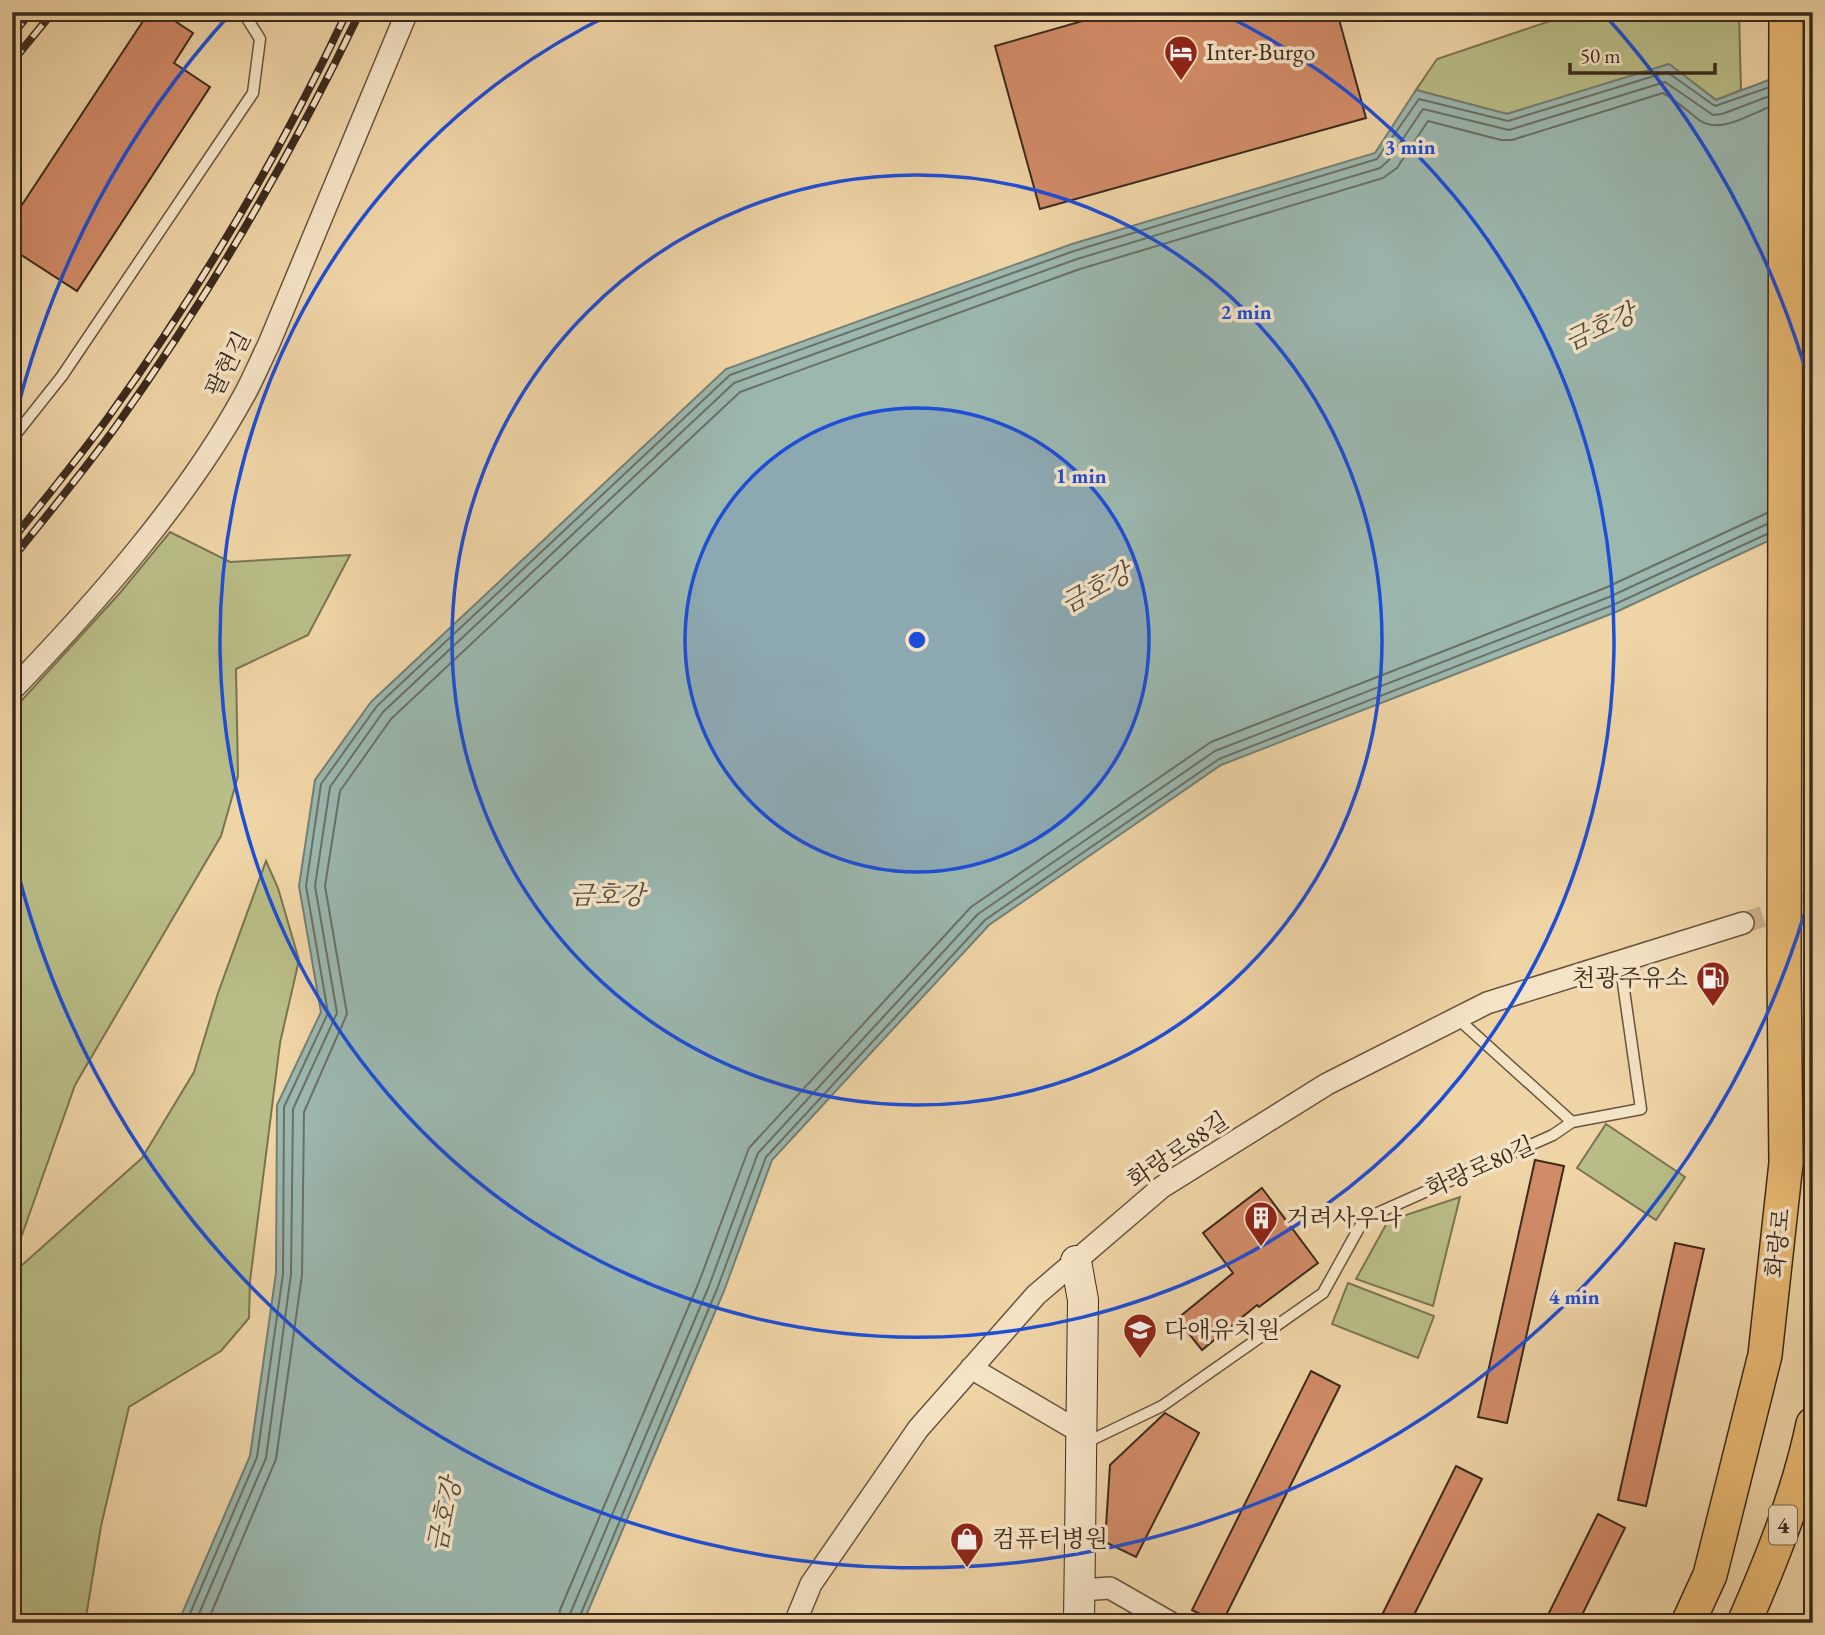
<svg xmlns="http://www.w3.org/2000/svg" width="1825" height="1635" font-family="'EB Garamond','Noto Serif KR',serif">
	<style>
		.green { fill: #b9bd87; stroke: #7a7452; stroke-width: 2 }
		.water { fill: #9bb7ae; stroke: #757f74; stroke-width: 2 }
		.lines { fill: none; stroke-linecap: round; stroke-linejoin: round }
		.shore { stroke: #6b7066; stroke-width: 2 }
		.building { fill: #d28b68; stroke: #3b2a1e; stroke-width: 2 }
		.street-tunnel { stroke: #cbb28b; stroke-width: 21; stroke-dasharray: 21 10; stroke-linecap: butt }
		.lane-casing { stroke: #685440; stroke-width: 13 }
		.street-casing { stroke: #685440; stroke-width: 24 }
		.secondary-casing { stroke: #3b2a1e; stroke-width: 32 }
		.primary-casing { stroke: #3b2a1e; stroke-width: 36 }
		.lane { stroke: #f5e3c5; stroke-width: 10 }
		.street { stroke: #f5e3c5; stroke-width: 21 }
		.secondary { stroke: #f5e3c5; stroke-width: 30 }
		.primary { stroke: #e8ba73; stroke-width: 33 }
		.rail-casing { stroke: #3b2a1e; stroke-width: 8 }
		.rail { stroke: #f5e3c5; stroke-width: 5; stroke-dasharray: 16; stroke-linecap: butt }
		.ring { fill: none; stroke: #1d4ed8; stroke-width: 3.5 }
		.labels { text-anchor: middle; stroke-width: 7; stroke-linejoin: round; paint-order: stroke }
		.shield { fill: #f5e3c5; stroke: #736250; stroke-width: 2 }
		.shield-label { font-size: 23px; font-weight: bold; fill: #3b2a1e }
		.poi-label { font-size: 24px; fill: #3b2a1e; stroke: #f5e3c5; text-anchor: start }
		.street-label { font-size: 24px; fill: #3b2a1e; stroke: #f5e3c5 }
		.water-label { font-size: 26px; font-style: italic; fill: #534d42; stroke: #f5e3c5 }
		.centre { fill: #1d4ed8; stroke: #f5e3c5; stroke-width: 3.5 }
		.ring-label { font-size: 21px; text-anchor: middle; font-weight: bold; fill: #1d4ed8; stroke: #f5e3c5; stroke-width: 7; stroke-linejoin: round; paint-order: stroke }
	</style>
	<rect width="100%" height="100%" fill="#efd4a6"/>
	<filter id="stains"><feTurbulence type="fractalNoise" baseFrequency=".00286" numOctaves="4"/><feColorMatrix values="0 0 0 0 .2 0 0 0 0 .09 0 0 0 0 .02 0 0 0 .5 -.17"/></filter>
	<radialGradient id="worn" r=".72"><stop offset=".6" stop-color="#630" stop-opacity="0"/><stop offset="1" stop-color="#630" stop-opacity=".3"/></radialGradient>
	<!-- green -->
	<path class="green" d="M1577 12H1739L1741 90 1716 100 1669 64 1507 114 1416 90 1437 59Z
		M170 532 230 562 350 555 308 635 236 669 238 776 221 836 75 1085 22 1235 12 1237V711L119 594Z
		M266 861 278 888 299 960 280 1043 250 1281 249 1318 221 1351 129 1407 101 1526 85 1623H12V1274L142 1158 194 1072 218 993Z
		M1606 1124 1685 1177 1656 1220 1577 1168Z
		M1460 1197 1433 1306 1356 1279 1388 1221Z
		M1348 1283 1434 1316 1418 1358 1332 1324Z"/>
	<!-- water -->
	<path class="water" d="M1813 63V520L1616 612 1221 765 989 925 772 1160 724 1291 583 1623H178L250 1456 276 1273 277 1105 321 1012 299 886 315 780 371 702 726 369 1072 244 1375 153 1416 90 1507 114 1669 64 1716 100Z"/>
	<g class="lines">
		<!-- shore -->
		<path class="shore" d="M186 1623 257 1457 283 1274 284 1107 328 1013 306 886 321 784 377 706 730 375 1074 251 1377 159 1419 99 1508 121 1667 72 1715 106 1767 88
			M195 1623 266 1458 291 1274 293 1109 337 1013 315 886 330 787 383 712 734 383 1077 259 1380 168 1388 161 1423 109 1509 130 1665 82 1713 115 1722 114 1767 97
			M207 1623 276 1459 302 1275 304 1112 347 1014 325 886 340 791 391 719 740 392 1080 269 1383 178 1397 168 1428 121 1501 140H1512L1663 93C1676 100 1687 111 1699 120 1719 134 1747 116 1767 108
			M558 1623 560 1610 699 1282 749 1148 971 907 1211 742 1605 588 1767 513
			M568 1623 570 1614 709 1286 758 1153 978 914 1215 751 1609 597 1767 524
			M577 1623 717 1289 766 1157 985 920 1219 759 1613 605 1767 534"/>
	</g>
	<!-- building -->
	<path class="building" d="M149 12H161L193 33 174 63 210 87 77 291 12 249V220Z
		M1114 12H1337L1366 118 1040 209 995 46Z
		M1535 1160 1564 1166 1507 1423 1478 1417Z
		M1262 1188 1318 1263 1259 1307 1257 1305 1202 1350 1177 1319 1233 1273 1203 1233Z
		M1675 1243 1704 1249 1646 1506 1618 1500Z
		M1311 1371 1340 1386 1222 1623H1218L1192 1610Z
		M1165 1413 1199 1433 1136 1557 1105 1542 1110 1465Z
		M1456 1466 1482 1479 1410 1623H1378Z
		M1598 1514 1625 1528 1578 1623H1544Z"/>
	<g class="lines">
		<!-- street-tunnel -->
		<path class="street-tunnel" d="M1743 923 1813 900"/>
		<!-- lane casing -->
		<g class="lane-casing">
			<path id="lane" d="M12 439 62 376 253 93 260 39 243 12
				M1457 1018 1572 1122
				M1083 1444 1162 1406 1323 1293 1364 1219 1553 1135 1572 1122 1641 1109 1620 962"/>
		</g>
		<!-- street casing -->
		<g class="street-casing">
			<path id="street" d="M12 690C94 605 185 502 242 399 252 382 259 364 268 346L407 12
				M971 1368 1080 1432
				M1080 1590 1110 1588 1171 1623
				M795 1623 811 1584 918 1429 1036 1295 1162 1187 1327 1084 1487 1003 1743 923"/>
		</g>
		<!-- secondary casing -->
		<g class="secondary-casing">
			<path id="secondary" d="M1076 1261 1083 1300 1079 1623"/>
		</g>
		<!-- primary casing -->
		<g class="primary-casing">
			<path id="primary" d="M1688 1623 1710 1575 1765 1355 1786 1163 1784 970 1786 12
				M1744 1623C1772 1559 1799 1492 1813 1424"/>
		</g>
		<!-- lane -->
		<use href="#lane" class="lane"/>
		<!-- street -->
		<use href="#street" class="street"/>
		<!-- secondary -->
		<use href="#secondary" class="secondary"/>
		<!-- primary -->
		<use href="#primary" class="primary"/>
		<!-- rail casing -->
		<g class="rail-casing">
			<path id="rail" d="M12 35 31 12
				M12 62 53 12
				M12 540C44 500 77 460 107 419 199 291 280 154 347 12
				M12 559C47 515 84 471 117 425 210 294 291 156 360 12"/>
		</g>
		<!-- rail -->
		<use href="#rail" class="rail"/>
	</g>
	<!-- distance rings -->
	<circle cx="917" cy="640" r="232" fill="#1d4ed8" fill-opacity=".12"/>
	<g class="ring">
		<circle cx="917" cy="640" r="232"/>
		<circle cx="917" cy="640" r="465"/>
		<path d="M1223 14A697 697 0 1 1 611 14"/>
		<path d="M1812 888A929 929 0 0 1 14 857M14 423A929 929 0 0 1 232 12M1602 12A929 929 0 0 1 1812 392"/>
	</g>
	<!-- icons -->
	<defs>
		<g id="hotel-pin" transform="scale(1.75)"><path d="M0 17L-7.5 6A9.5 9.5 0 1 1 7.5 6Z" fill="#8f2418" stroke="#f5e3c5"/><path d="M-6-4.5h1.5V1H6V5H4.5V3h-9V5H-6ZM-4 0a1.8 1.8 0 1 1 3.6 0ZM.5 0V-2.5h3Q6-2.5 6 0Z" fill="#fff"/></g>
		<g id="fuel-pin" transform="scale(1.75)"><path d="M0 17L-7.5 6A9.5 9.5 0 1 1 7.5 6Z" fill="#8f2418" stroke="#f5e3c5"/><path d="M-5.5-6h7V0h2V4h1.3V-2.5L3-4.5l.8-.8L6-3V5H2.5V1h-1V6h-7ZM-4.2-4.7v3.2H.2V-4.7Z" fill="#fff"/></g>
		<g id="building-pin" transform="scale(1.75)"><path d="M0 17L-7.5 6A9.5 9.5 0 1 1 7.5 6Z" fill="#8f2418" stroke="#f5e3c5"/><path d="M-4-6H4V6H1V3H-1V6H-4ZM-2.5-4.3h1.7v1.8h-1.7ZM.8-4.3h1.7v1.8H.8ZM-2.5-1h1.7V.8h-1.7ZM.8-1h1.7V.8H.8Z" fill="#fff"/></g>
		<g id="school-pin" transform="scale(1.75)"><path d="M0 17L-7.5 6A9.5 9.5 0 1 1 7.5 6Z" fill="#8f2418" stroke="#f5e3c5"/><path d="M0-5L7-2L0 1L-7-2ZM-4 1L0 2.5L4 1V4Q0 6-4 4Z" fill="#fff"/></g>
		<g id="shop-pin" transform="scale(1.75)"><path d="M0 17L-7.5 6A9.5 9.5 0 1 1 7.5 6Z" fill="#8f2418" stroke="#f5e3c5"/><path d="M-5-2.5h2.3a2.7 3.5 0 0 1 5.4 0H5L5.5 6h-11ZM-1.5-2.5h3a1.5 2.3 0 0 0-3 0Z" fill="#fff"/></g>
	</defs>
	<g fill-rule="evenodd">
		<use href="#hotel-pin" x="1181" y="52"/>
		<use href="#fuel-pin" x="1713" y="978"/>
		<use href="#building-pin" x="1261" y="1218"/>
		<use href="#school-pin" x="1140" y="1330"/>
		<use href="#shop-pin" x="967" y="1539"/>
	</g>
	<g class="labels">
		<!-- shield labels -->
		<rect class="shield" x="1769" y="1505.5" width="28" height="39" rx="5"/>
		<g class="shield-label">
			<text x="1783" y="1533">4</text>
		</g>
		<!-- poi labels -->
		<g class="poi-label">
			<text x="1206" y="60">Inter-Burgo</text>
			<text x="1688" y="986" text-anchor="end">천광주유소</text>
			<text x="1286" y="1226">거려사우나</text>
			<text x="1164" y="1338">다애유치원</text>
			<text x="992" y="1547">컴퓨터병원</text>
		</g>
		<!-- street labels -->
		<g class="street-label">
			<text transform="translate(228 364) rotate(-63)" y="8">팔현길</text>
			<text transform="translate(1178 1150) rotate(-34)" y="8">화랑로88길</text>
			<text transform="translate(1480 1167) rotate(-24)" y="8">화랑로80길</text>
			<text transform="translate(1778 1243) rotate(-84)" y="8">화랑로</text>
		</g>
		<!-- water labels -->
		<g class="water-label">
			<text transform="translate(1600 327) rotate(-25)" y="9">금호강</text>
			<text transform="translate(1096 588) rotate(-28)" y="9">금호강</text>
			<text x="607" y="904">금호강</text>
			<text transform="translate(444 1515) rotate(-78)" y="9">금호강</text>
		</g>
	</g>
	<circle cx="917" cy="640" r="10" class="centre"/>
	<g class="ring-label">
		<text x="1410" y="154">3 min</text>
		<text x="1246" y="319">2 min</text>
		<text x="1081" y="483">1 min</text>
		<text x="1574" y="1304">4 min</text>
	</g>
	<!-- margin -->
	<rect width="1825" height="1635" fill="none" stroke="#efd4a6" stroke-width="42"/>
	<rect x="14" y="14" width="1797" height="1607" fill="none" stroke="#3b2a1e" stroke-width="3.5"/>
	<rect x="21" y="21" width="1783" height="1593" fill="none" stroke="#3b2a1e" stroke-width="2"/>
	<!-- scale -->
	<path d="M1570 63v10h145v-10" fill="none" stroke="#3b2a1e" stroke-width="3.5"/>
	<text x="1580" y="63" font-size="21" fill="#3b2a1e" stroke="#f5e3c5" stroke-width="5" paint-order="stroke">50 m</text>
	<rect width="100%" height="100%" filter="url(#stains)"/>
	<rect width="100%" height="100%" fill="url(#worn)"/>
</svg>
